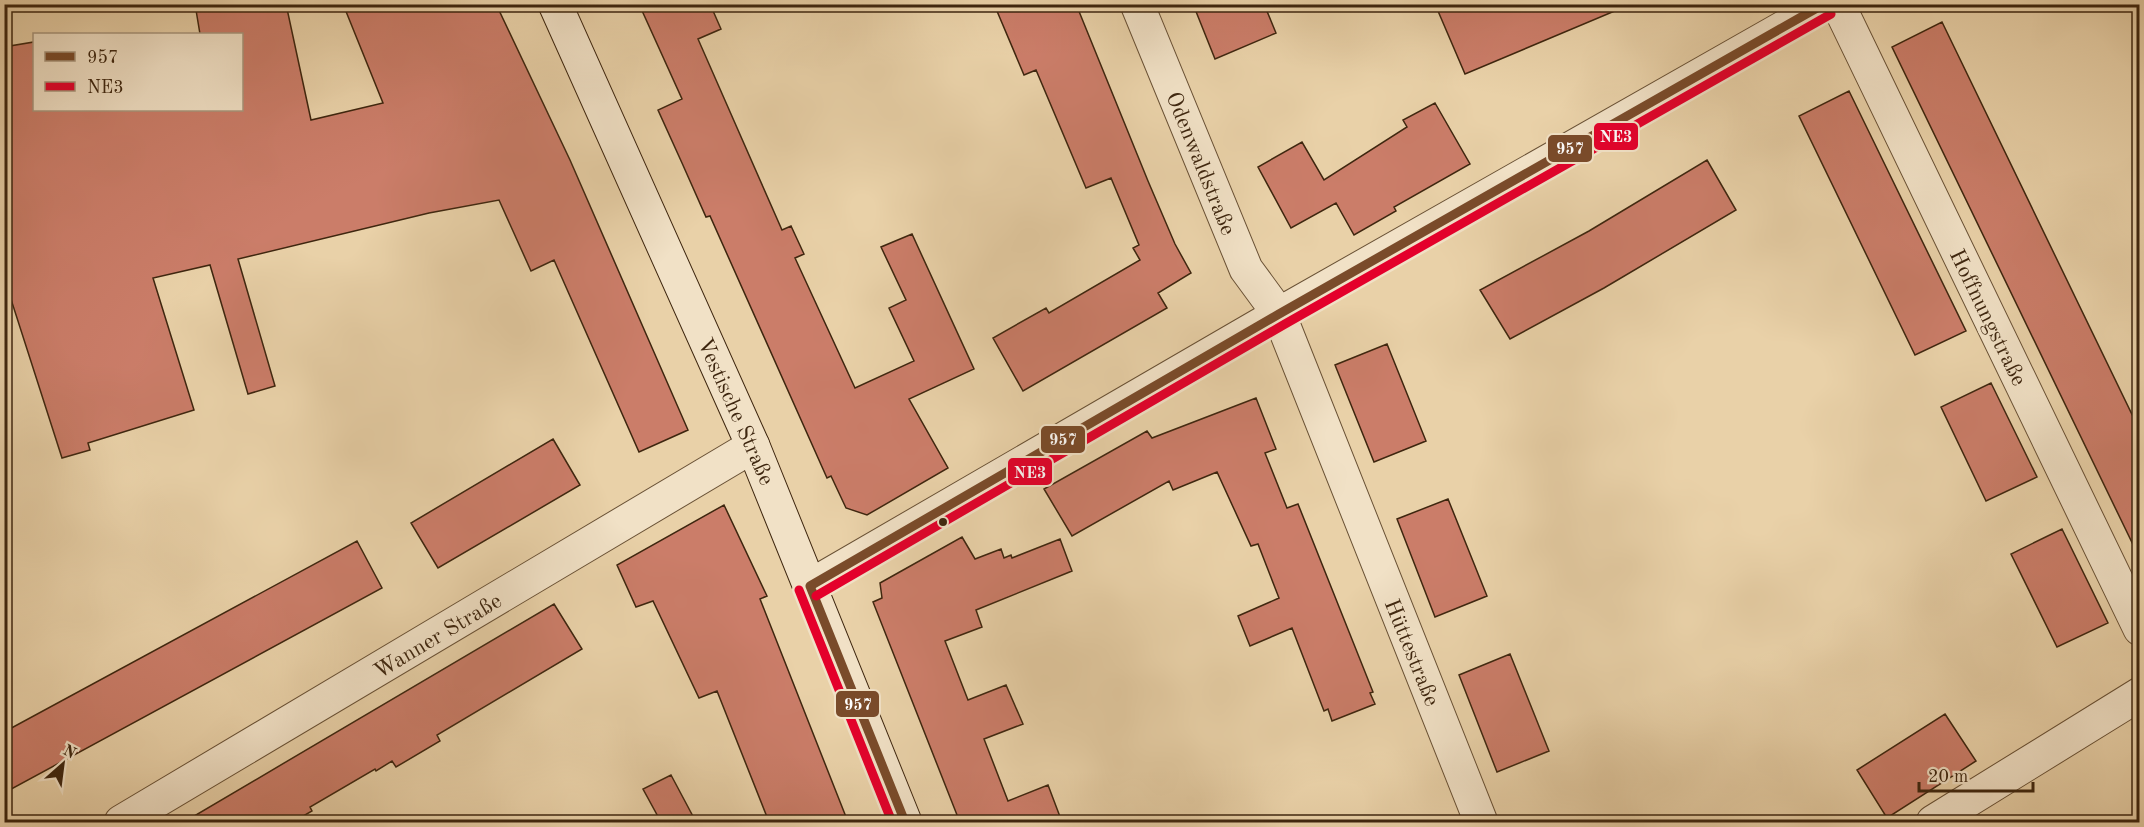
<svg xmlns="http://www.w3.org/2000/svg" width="2144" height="827" font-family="'Old Standard TT',serif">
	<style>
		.building { fill: #cb7d69; stroke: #3e260f; stroke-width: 1.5 }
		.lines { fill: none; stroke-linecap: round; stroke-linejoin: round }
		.street-casing { stroke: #695135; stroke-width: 35 }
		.secondary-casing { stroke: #3e260f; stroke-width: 35 }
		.street { stroke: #f1e1c6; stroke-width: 33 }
		.secondary { stroke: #f1e1c6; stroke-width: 33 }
		.bus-1-casing { stroke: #f1e1c6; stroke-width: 14 }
		.bus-2-casing { stroke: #f1e1c6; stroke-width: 14 }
		.bus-1 { stroke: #7a4b2a; stroke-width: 9 }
		.bus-2 { stroke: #e4002b; stroke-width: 9 }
		.bus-dot { fill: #3e260f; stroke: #f1e1c6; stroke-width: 2 }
		.labels { text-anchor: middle; stroke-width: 6; stroke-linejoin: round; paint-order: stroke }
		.street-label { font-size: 22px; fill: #3e260f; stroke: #f1e1c6 }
		.line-badge { stroke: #f1e1c6; stroke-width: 2 }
		.badge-label { font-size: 16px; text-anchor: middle; font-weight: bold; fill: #fff }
	</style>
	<rect width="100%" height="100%" fill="#e9d1a8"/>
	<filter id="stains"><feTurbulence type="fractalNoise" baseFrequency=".00333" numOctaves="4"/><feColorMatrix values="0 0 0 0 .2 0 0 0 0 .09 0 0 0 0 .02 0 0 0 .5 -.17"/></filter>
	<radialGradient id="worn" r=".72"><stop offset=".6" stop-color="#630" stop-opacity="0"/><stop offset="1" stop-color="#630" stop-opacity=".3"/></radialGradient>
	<!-- building -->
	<path class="building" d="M195 4H286L311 120 383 103 343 4H496L570 160 688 430 639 452 554 260 531 271 499 200 429 213 238 259 275 386 248 394 210 265 153 278 194 410 88 443 90 450 62 458 9 293 4 294V47L34 42V110H242V34H200Z
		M639 4H710L721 29 698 39 782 230 791 226 804 254 795 258 855 388 914 361 889 308 906 300 881 247 912 234 974 369 909 399 948 468 867 515 846 508 831 476 827 478 710 216 706 217 682 163 658 110 682 99Z
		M994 4H1076L1148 181 1175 244 1191 273 1158 293 1167 308 1023 391 993 338 1046 308 1049 313 1140 260 1133 248 1139 245 1111 178 1086 188 1036 70 1024 75Z
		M1193 4H1264L1276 33 1215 59Z
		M1435 4H1629V5L1465 74Z
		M1942 22 2139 429V557L1892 47Z
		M1849 91 1966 331 1915 355 1799 116Z
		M1435 103 1470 164 1394 207 1396 211 1354 235 1336 203 1291 228 1258 167 1302 142 1324 180 1407 127 1403 120Z
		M1707 160 1736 210 1604 288 1510 339 1480 290 1589 231Z
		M1387 344 1426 441 1374 462 1335 365Z
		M1991 383 2037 477 1986 501 1941 407Z
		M1256 398 1276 449 1265 453 1287 508 1298 504 1373 692 1370 693 1375 704 1332 721 1328 709 1324 711 1292 628 1250 646 1238 616 1279 598 1258 544 1251 546 1217 472 1173 490 1169 481 1072 536 1044 489 1147 431 1152 438Z
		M553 439 580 485 438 568 411 523Z
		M1448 499 1487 596 1435 617 1397 519Z
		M724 505 767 596 760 599 848 822H769L717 691 699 698 653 601 636 607 617 565Z
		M2062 529 2108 623 2057 647 2011 554Z
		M962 537 975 559 1001 549 1004 558 1011 555 1012 558 1060 539 1072 571 976 610 982 627 945 641 968 700 1006 685 1023 724 984 739 1008 801 1048 785 1062 822H957L959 820 873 602 882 598 880 583Z
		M357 541 382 588 4 793V732Z
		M554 604 582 649 437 735 440 741 396 767 392 761 376 771 375 769 310 807 312 811 293 822H184Z
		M1510 654 1549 751 1497 772 1459 675Z
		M1945 714 1976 761 1887 818 1857 770Z
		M671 775 696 822H661L643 789Z"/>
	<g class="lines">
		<!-- street casing -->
		<g class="street-casing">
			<path id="street" d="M1137 4 1246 269 1279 314 1481 822
				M1838 4 2140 629
				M810 586 1279 314 1825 4
				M121 822 753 446
				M1933 822 2140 694"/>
		</g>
		<!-- secondary casing -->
		<g class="secondary-casing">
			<path id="secondary" d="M555 4 753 446 905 822"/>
		</g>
		<!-- street -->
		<use href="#street" class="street"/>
		<!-- secondary -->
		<use href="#secondary" class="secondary"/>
		<!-- bus-1 casing -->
		<g class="bus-1-casing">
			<path id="bus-1" d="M810 586 1279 314 1824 4
				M810 586 905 822"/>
		</g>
		<!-- bus-2 casing -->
		<g class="bus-2-casing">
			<path id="bus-2" d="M799 590 892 822
				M816 596 1285 324 1831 14"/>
		</g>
		<!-- bus-1 -->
		<use href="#bus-1" class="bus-1"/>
		<!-- bus-2 -->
		<use href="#bus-2" class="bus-2"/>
	</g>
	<!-- markers -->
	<circle class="bus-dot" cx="943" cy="522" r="5"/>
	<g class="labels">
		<!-- street labels -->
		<g class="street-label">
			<text transform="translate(1202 163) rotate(68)" y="8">Odenwaldstraße</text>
			<text transform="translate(1989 317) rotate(64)" y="8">Hoffnungstraße</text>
			<text transform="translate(737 411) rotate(66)" y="8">Vestische Straße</text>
			<text transform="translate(437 635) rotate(-31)" y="8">Wanner Straße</text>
			<text transform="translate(1413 652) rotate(68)" y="8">Hüttestraße</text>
		</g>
	</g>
	<g class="line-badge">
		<rect x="1593" y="122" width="46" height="29" rx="6" fill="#e4002b"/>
		<rect x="1547" y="134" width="46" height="29" rx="6" fill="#7a4b2a"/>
		<rect x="1040" y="425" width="46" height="29" rx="6" fill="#7a4b2a"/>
		<rect x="1007" y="457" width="46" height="29" rx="6" fill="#e4002b"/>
		<rect x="835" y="690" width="45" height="28" rx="6" fill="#7a4b2a"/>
	</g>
	<g class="badge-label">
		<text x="1616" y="142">NE3</text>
		<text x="1570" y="154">957</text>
		<text x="1063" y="445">957</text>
		<text x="1030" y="478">NE3</text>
		<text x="858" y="710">957</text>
	</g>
	<!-- margin -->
	<rect width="2144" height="827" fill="none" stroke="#e9d1a8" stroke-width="24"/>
	<rect x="6" y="6" width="2132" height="815" fill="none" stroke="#3e260f" stroke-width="3"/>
	<rect x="12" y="12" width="2120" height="803" fill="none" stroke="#3e260f" stroke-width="1.5"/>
	<!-- legend -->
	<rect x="33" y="33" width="210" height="78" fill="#f1e1c6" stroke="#a9967d" stroke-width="1.5"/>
	<rect x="45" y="52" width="30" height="9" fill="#7a4b2a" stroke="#a9967d" stroke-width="1.5"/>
	<text x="87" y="63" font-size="18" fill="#3e260f">957</text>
	<rect x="45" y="82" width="30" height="9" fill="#e4002b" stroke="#a9967d" stroke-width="1.5"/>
	<text x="87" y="93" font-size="18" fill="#3e260f">NE3</text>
	<!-- north arrow -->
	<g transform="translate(63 764) rotate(28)" stroke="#f1e1c6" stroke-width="4.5" paint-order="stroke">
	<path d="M0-4.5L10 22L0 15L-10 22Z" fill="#3e260f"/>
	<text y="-9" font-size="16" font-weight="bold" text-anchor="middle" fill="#3e260f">N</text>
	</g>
	<!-- scale -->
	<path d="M1919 782v9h114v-9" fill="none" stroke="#3e260f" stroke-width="3"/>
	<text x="1928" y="782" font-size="18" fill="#3e260f" stroke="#f1e1c6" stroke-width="4.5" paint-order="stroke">20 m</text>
	<rect width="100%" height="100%" filter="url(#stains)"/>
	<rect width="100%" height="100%" fill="url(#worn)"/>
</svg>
